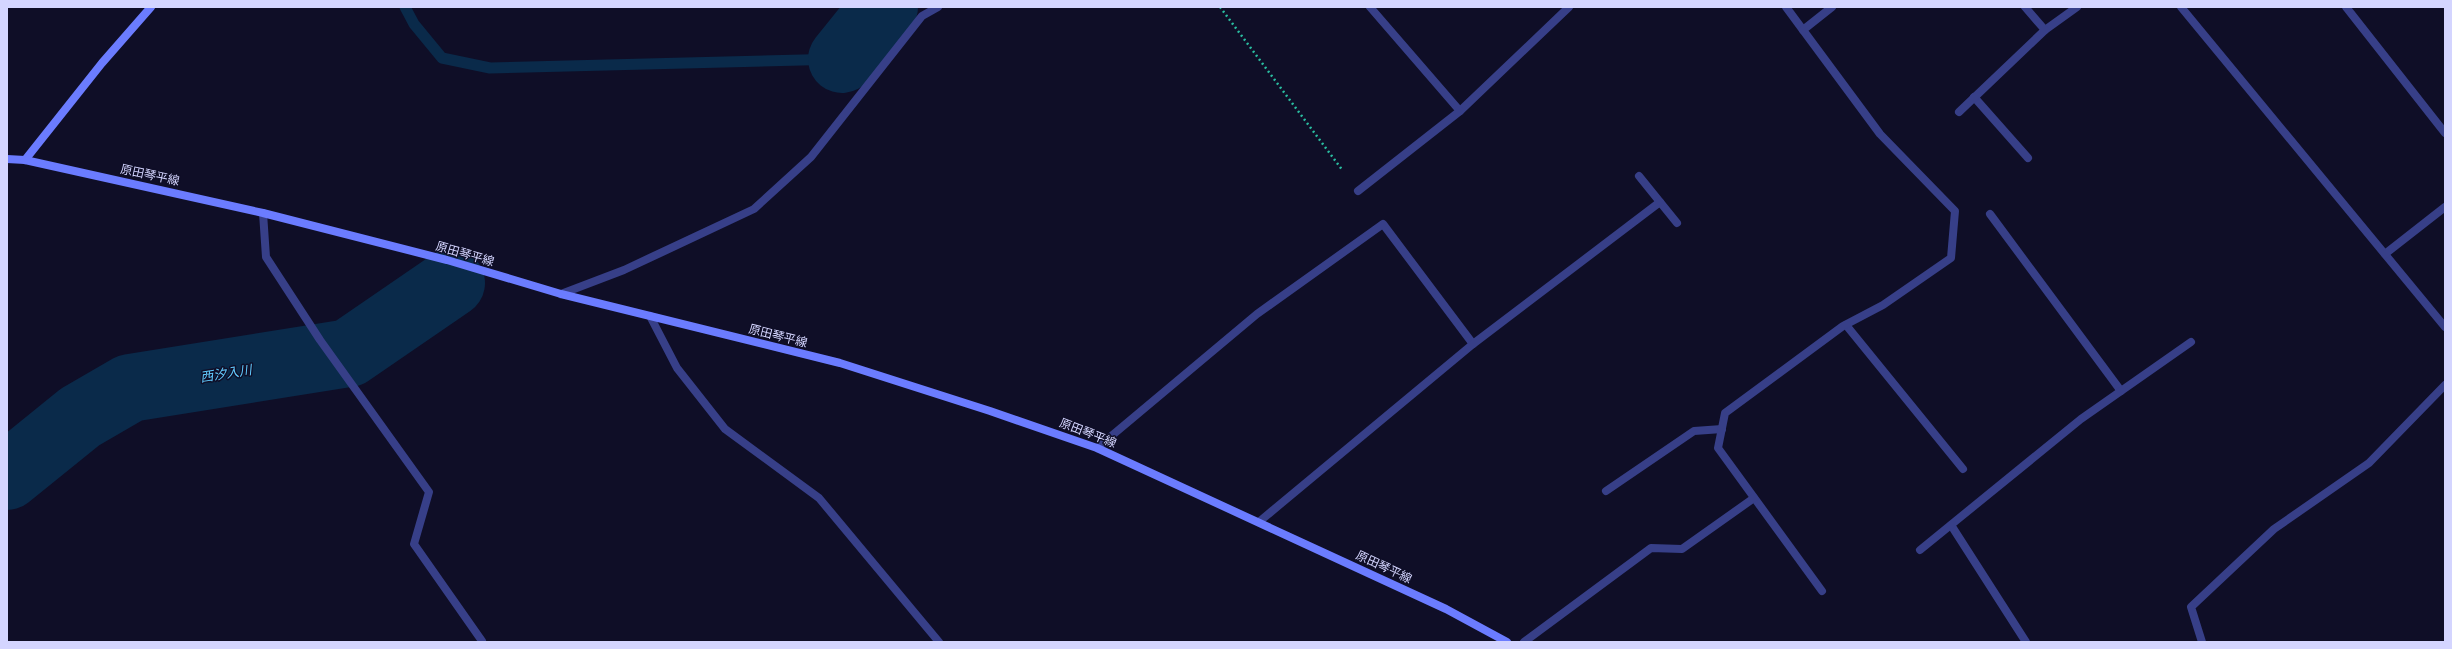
<svg xmlns="http://www.w3.org/2000/svg" width="2452" height="649" font-family="Signika,'Noto Sans JP',sans-serif">
<style>
.lines{fill:none;stroke-linecap:round;stroke-linejoin:round}
.stream{stroke:#0a2a4a;stroke-width:11}
.river{stroke:#0a2a4a;stroke-width:68}
.path{stroke:#2abda0;stroke-width:2.5;stroke-dasharray:2 3;stroke-linecap:butt}
.street{stroke:#373f88;stroke-width:8}
.secondary{stroke:#6b7cff;stroke-width:8}
.labels{text-anchor:middle;stroke-width:3;stroke-linejoin:round;paint-order:stroke}
.street-label{font-size:12px;fill:#d4d5ff;stroke:#0f0e27}
.water-label{font-size:13px;font-style:italic;fill:#62ccff;stroke:#0f0e27}
</style>
<rect width="100%" height="100%" fill="#0f0e27"/>
<g class="lines">
<polyline class="stream" points="405,7 414,24 442,58 490,68 842,59"/>
<g class="river">
<polyline points="842,59 884,7"/>
<polyline points="7,476 80,417 130,388 349,353 451,283"/>
</g>
<polyline class="path" points="1220,7 1343,171"/>
<g class="street">
<polyline points="1786,7 1803,30"/>
<polyline points="2181,7 2445,327"/>
<polyline points="2346,7 2445,133"/>
<polyline points="2045,30 2077,7"/>
<polyline points="1974,97 2028,158"/>
<polyline points="1460,111 1569,7"/>
<polyline points="1959,112 2045,30 2025,7"/>
<polyline points="1639,176 1660,202"/>
<polyline points="1358,191 1460,111 1370,7"/>
<polyline points="263,213 266,257 320,340 429,492 414,544 482,641"/>
<polyline points="1990,214 2121,391"/>
<polyline points="2385,254 2445,207"/>
<polyline points="561,294 624,270 754,209 811,157 922,16 938,7"/>
<polyline points="650,316 677,368 725,429 819,498 939,642"/>
<polyline points="1846,325 1963,469"/>
<polyline points="1097,448 1257,314 1383,224 1473,344"/>
<polyline points="1606,491 1694,431 1722,429"/>
<polyline points="1260,521 1473,344 1660,202 1677,223"/>
<polyline points="1951,525 2026,642"/>
<polyline points="1920,550 2081,419 2191,342"/>
<polyline points="1822,591 1718,448 1725,413 1843,326 1883,305 1951,258 1955,211 1880,134 1803,30 1832,7"/>
<polyline points="1524,642 1651,548 1682,549 1754,498"/>
<polyline points="2202,642 2191,607 2274,529 2369,463 2445,385"/>
</g>
<g class="secondary">
<polyline points="7,159 25,160 263,213 447,260 561,294 840,363 990,411 1097,448 1446,609 1507,642"/>
<polyline points="25,160 102,63 151,7"/>
</g>
</g>
<g class="labels">
<g class="street-label">
<text transform="translate(150 175) rotate(12)" y="4">原田琴平線</text>
<text transform="translate(465 254) rotate(16)" y="4">原田琴平線</text>
<text transform="translate(778 336) rotate(14)" y="4">原田琴平線</text>
<text transform="translate(1088 433) rotate(21)" y="4">原田琴平線</text>
<text transform="translate(1384 567) rotate(25)" y="4">原田琴平線</text>
</g>
<g class="water-label">
<text transform="translate(226 373) rotate(-9)" y="5">西汐入川</text>
</g>
</g>
<rect width="2452" height="649" fill="none" stroke="#d4d5ff" stroke-width="16"/>
</svg>
